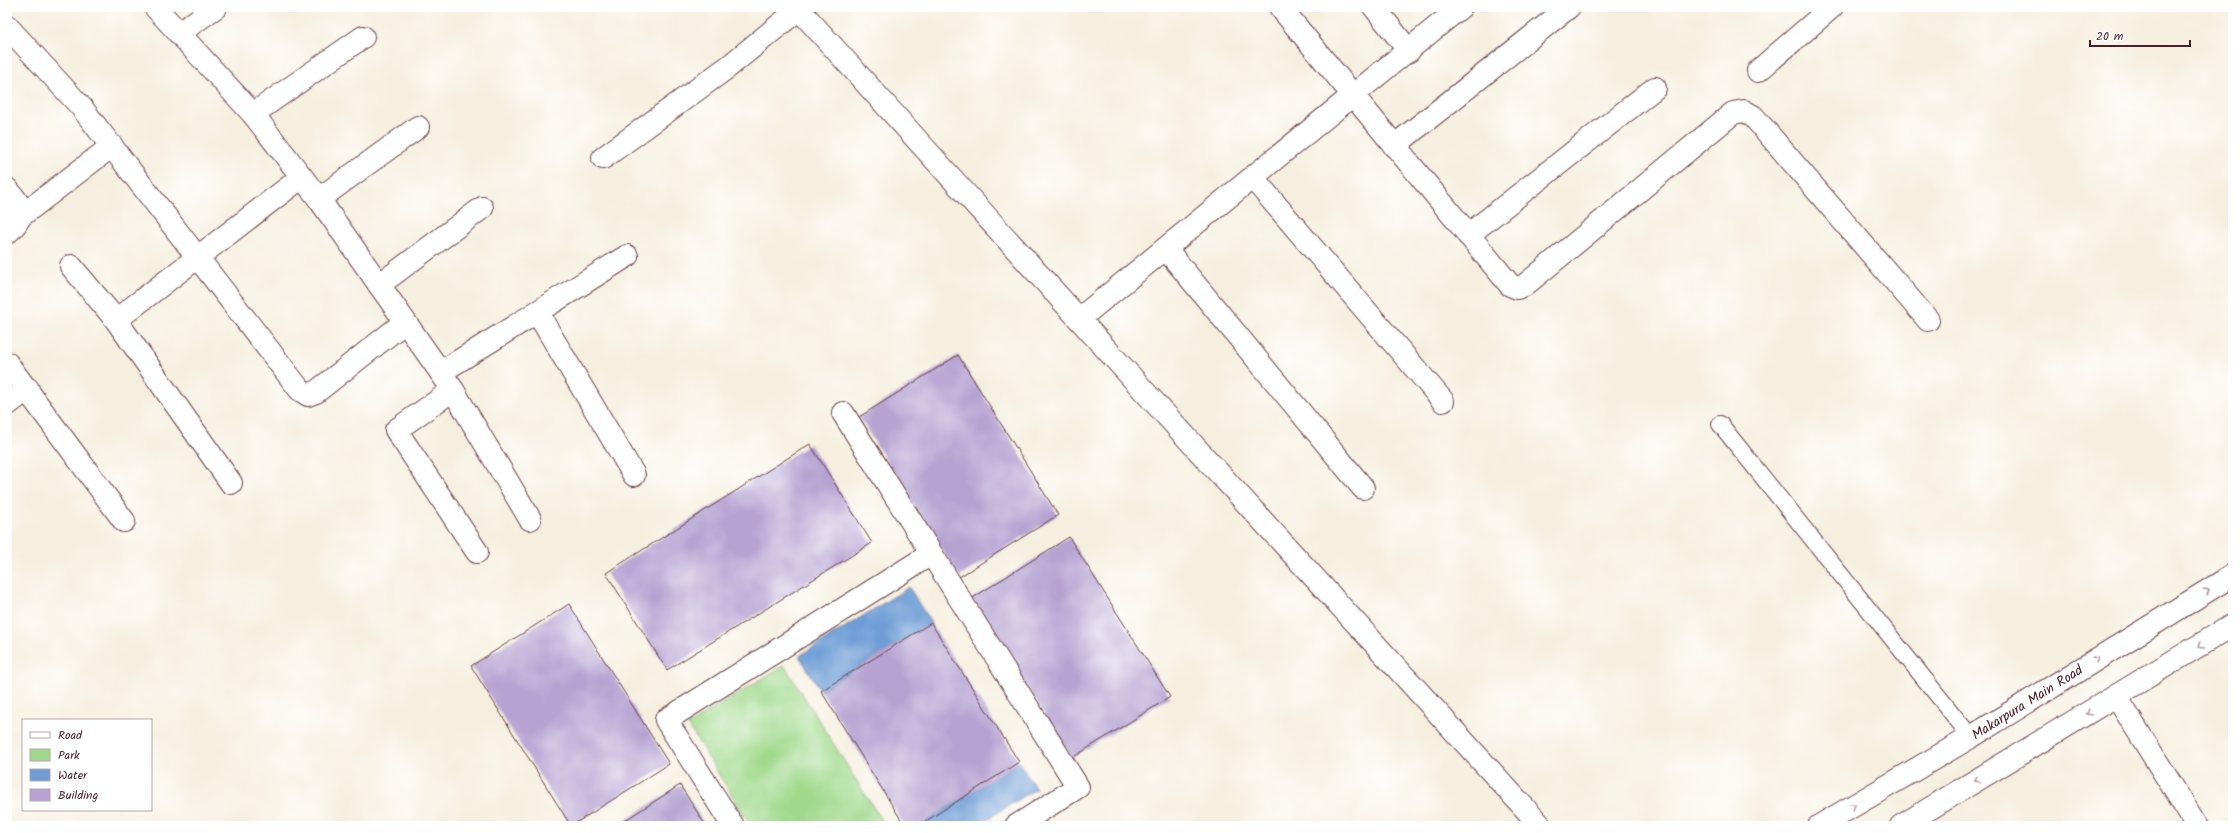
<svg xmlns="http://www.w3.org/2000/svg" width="2240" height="833" font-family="Kalam,sans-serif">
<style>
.green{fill:#a0d98c;stroke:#757c5c}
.water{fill:#6e9dd6;stroke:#5c5e80}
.building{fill:#b6a3d2}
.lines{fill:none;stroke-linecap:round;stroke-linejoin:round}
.service-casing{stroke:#643e46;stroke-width:18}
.minor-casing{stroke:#643e46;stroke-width:24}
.trunk-casing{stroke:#643e46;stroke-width:24}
.service{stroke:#fff;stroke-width:16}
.minor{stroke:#fff;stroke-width:22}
.trunk{stroke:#fff;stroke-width:22}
.oneway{stroke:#ae9aa0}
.labels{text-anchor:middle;stroke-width:3;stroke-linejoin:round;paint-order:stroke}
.street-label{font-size:14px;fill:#4a1f2b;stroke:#fff}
</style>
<rect width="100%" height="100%" fill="#fff"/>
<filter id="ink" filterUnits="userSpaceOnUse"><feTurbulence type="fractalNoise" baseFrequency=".025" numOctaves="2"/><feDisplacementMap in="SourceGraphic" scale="8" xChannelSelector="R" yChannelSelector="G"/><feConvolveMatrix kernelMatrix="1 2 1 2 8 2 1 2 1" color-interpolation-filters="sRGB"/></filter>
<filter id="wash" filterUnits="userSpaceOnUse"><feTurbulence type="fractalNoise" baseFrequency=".012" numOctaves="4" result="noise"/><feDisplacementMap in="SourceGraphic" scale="16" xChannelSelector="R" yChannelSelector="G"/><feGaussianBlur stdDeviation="0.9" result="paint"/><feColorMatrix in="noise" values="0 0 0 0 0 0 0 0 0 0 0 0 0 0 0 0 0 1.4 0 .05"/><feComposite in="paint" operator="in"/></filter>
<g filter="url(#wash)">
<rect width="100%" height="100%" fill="#f6efdf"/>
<polygon class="green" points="784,665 885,826 751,826 688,725"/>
<g class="water">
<polygon points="909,587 931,623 821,691 799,656"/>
<polygon points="1019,762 1036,789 976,826 918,826"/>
</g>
<g id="blocks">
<g class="building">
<polygon points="958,355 1058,515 959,577 859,417"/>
<polygon points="810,444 872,543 667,670 606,573"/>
<polygon points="1069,537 1170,697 1072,758 971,599"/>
<polygon points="569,604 669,764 571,826 471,666"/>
<polygon points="931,623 1019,762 918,826 905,826 821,691"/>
<polygon points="680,785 706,826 616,826"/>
</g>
</g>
</g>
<g filter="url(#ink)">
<use href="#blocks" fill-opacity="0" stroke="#643e46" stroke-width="1"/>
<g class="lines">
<g class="service-casing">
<polyline id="service" points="1720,424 1971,737"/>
</g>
<g class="minor-casing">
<g id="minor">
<polyline points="155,7 253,114 319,199 453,390 530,519"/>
<polyline points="797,7 1145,392 1541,826"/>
<polyline points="1280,7 1510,285 1517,288 1525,285 1733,113 1744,111 1753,116 1928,320"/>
<polyline points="1374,7 1409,51"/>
<polyline points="7,26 82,108 300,390 308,395 316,392 405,322"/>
<polyline points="179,33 216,7"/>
<polyline points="1758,71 1832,7"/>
<polyline points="253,114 363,37"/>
<polyline points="1394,146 1569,7"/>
<polyline points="603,158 728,67 799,9"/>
<polyline points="1253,178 1443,401"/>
<path d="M7,189C23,206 27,216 7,233"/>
<polyline points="319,199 418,127"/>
<polyline points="21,216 112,146"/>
<polyline points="1468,235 1655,88"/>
<polyline points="1166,249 1363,488"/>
<polyline points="71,266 116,320 231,483"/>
<polyline points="379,285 482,208"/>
<polyline points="537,312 634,475"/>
<polyline points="1079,319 1461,7"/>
<polyline points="116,320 302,177"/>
<polyline points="7,363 124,521"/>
<polyline points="441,372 627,256"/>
<polyline points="453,390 396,430 477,552"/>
<polyline points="7,405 28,389"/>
<polyline points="843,413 1078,787 1016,826"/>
<polyline points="2116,696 2197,826"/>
<polyline points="733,826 666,720 931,554"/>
</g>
</g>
<g class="trunk-casing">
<g id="trunk">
<polyline points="1819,826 1971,737 2233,575"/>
<polyline points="1901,826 2233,625"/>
</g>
</g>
<use href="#service" class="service"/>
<use href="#minor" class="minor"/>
<use href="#trunk" class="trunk"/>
</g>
<defs><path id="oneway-chevron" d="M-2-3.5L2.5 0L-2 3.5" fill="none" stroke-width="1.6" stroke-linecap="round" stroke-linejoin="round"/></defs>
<g class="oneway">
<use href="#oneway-chevron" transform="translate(2207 591) rotate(-32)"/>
<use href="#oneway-chevron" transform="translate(2200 646) rotate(149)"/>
<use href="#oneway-chevron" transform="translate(2096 659) rotate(-32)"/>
<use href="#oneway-chevron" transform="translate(2089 713) rotate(149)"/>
<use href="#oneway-chevron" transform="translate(1977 780) rotate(149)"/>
<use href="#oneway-chevron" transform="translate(1853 806) rotate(-30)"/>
</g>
</g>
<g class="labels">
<g class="street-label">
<text transform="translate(2027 702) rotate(-32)" y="5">Makarpura Main Road</text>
</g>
</g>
<rect width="2240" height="833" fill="none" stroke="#fff" stroke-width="24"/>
<rect x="22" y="719" width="130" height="92" fill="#ffffff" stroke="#b7a5aa"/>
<rect x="30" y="732" width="20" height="6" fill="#ffffff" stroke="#b7a5aa"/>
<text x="58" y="739" font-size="12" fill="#4a1f2b">Road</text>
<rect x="30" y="749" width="20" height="12" fill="#a0d98c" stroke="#b7a5aa"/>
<text x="58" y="759" font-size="12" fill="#4a1f2b">Park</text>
<rect x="30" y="769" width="20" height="12" fill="#6e9dd6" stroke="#b7a5aa"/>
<text x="58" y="779" font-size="12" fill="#4a1f2b">Water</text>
<rect x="30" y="789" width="20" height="12" fill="#b6a3d2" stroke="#b7a5aa"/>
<text x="58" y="799" font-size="12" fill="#4a1f2b">Building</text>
<path d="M2090 40v6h100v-6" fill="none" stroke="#4a1f2b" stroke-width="2"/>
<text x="2096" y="40" font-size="12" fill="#4a1f2b" stroke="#ffffff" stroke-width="3" paint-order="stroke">20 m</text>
</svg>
